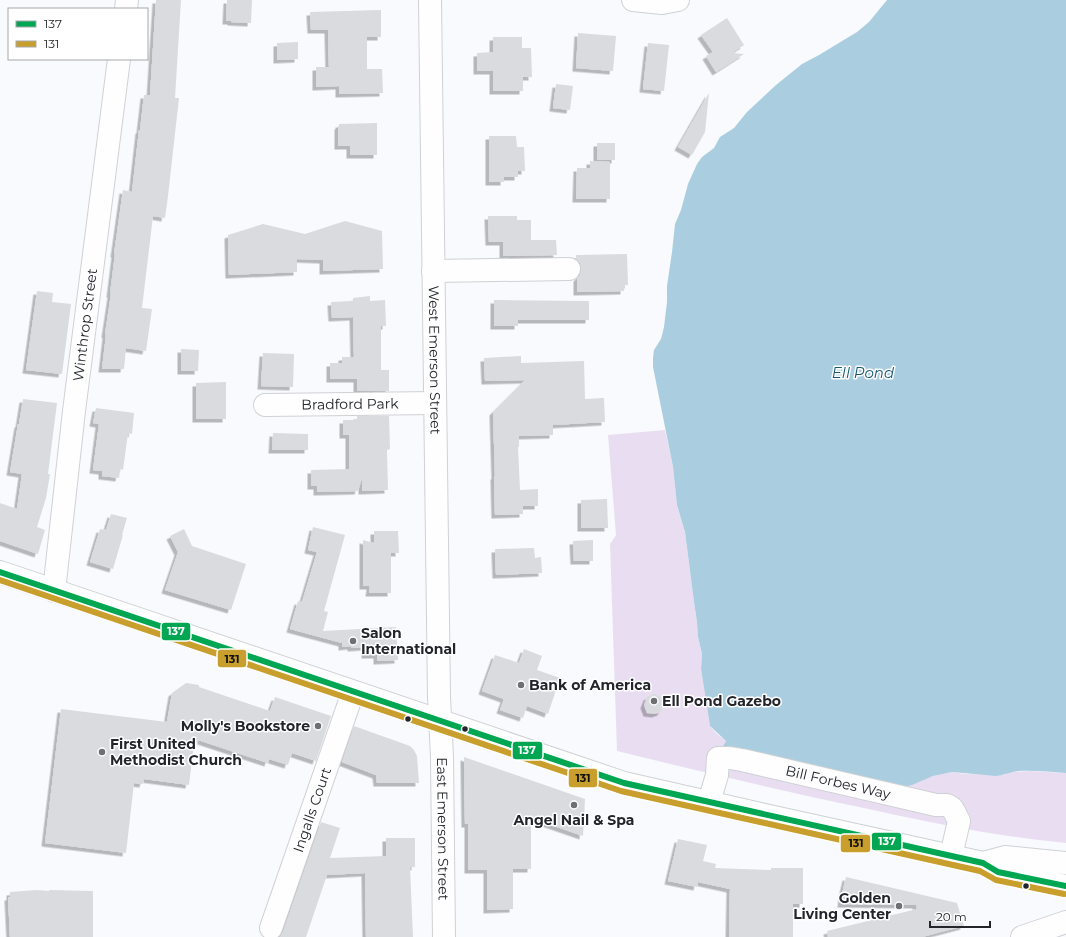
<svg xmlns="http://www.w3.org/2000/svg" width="1066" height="937" font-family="Montserrat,sans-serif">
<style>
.green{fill:#e9def1}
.water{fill:#aacee0}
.building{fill:#d9dbdf;filter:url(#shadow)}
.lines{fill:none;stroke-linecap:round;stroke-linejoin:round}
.minor-casing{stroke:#cfd1d4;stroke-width:24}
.major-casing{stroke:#cfd1d4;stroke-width:24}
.minor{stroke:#fefeff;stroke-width:22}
.major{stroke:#fefeff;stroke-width:22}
.bus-1-casing{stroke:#fff;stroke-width:9}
.bus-2-casing{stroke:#fff;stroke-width:9}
.bus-1{stroke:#00a651;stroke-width:6}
.bus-2{stroke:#c89e2c;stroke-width:6}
.poi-dot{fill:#6e7074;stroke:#fff;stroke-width:1.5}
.bus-dot{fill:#23252a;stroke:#fff;stroke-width:1.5}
.labels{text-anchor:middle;stroke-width:3;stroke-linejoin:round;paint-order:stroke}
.street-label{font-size:14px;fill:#23252a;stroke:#fff}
.poi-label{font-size:14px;font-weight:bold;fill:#23252a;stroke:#fff;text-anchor:start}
.water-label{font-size:15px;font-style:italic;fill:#195973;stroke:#fff}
.line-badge{stroke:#fff;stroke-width:1.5}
.badge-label{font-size:11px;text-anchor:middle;font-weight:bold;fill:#fff}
.pale-badge-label{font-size:11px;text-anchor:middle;font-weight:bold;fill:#111}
</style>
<defs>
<filter id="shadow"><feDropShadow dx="-3.5" dy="3.5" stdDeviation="0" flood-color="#0004"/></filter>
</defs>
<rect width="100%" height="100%" fill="#f8fafd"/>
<path class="green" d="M665,430L673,467L677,505L685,532L694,602L697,622L698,637L702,654L701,669L710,726L716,733L726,741L720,751L729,754L735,747L924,779L940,774L952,772L966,774L1004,775L1010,772L1030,771L1066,773V843C1001,837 937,824 873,810C787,792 702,772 617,751L610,544L616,535L608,435Z"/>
<path class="water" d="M887,0H1066V773C1050,772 1034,770 1018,771C1011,772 1004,775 996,776L952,772L933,776L912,785L893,789L752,760L744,749L735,747L729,754L720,751L726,741L710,726L701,669L702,654L698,637L697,622L694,602L685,532L677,505L673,467L653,367V358L654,350L661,339L664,327L667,302V286L672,252L675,224L681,210L688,184L697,164L702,157L714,148L720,137L734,128L747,112L776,85L802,64L819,55L857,32L869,22Z"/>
<g class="building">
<polygon points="156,0 181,0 175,98 179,98 168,196 165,218 153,216 142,308 152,309 146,351 126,348 124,369 102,369 106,335 105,334 111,294 110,294 115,254 114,254 123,190 132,192 139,130 140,130 144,95 150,95"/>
<polygon points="227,0 252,0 251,23 231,22 231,21 226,21"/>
<polygon points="381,10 381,37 367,37 367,69 382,69 383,93 339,94 339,86 316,87 316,67 329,67 328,30 311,30 310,12"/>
<polygon points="727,18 744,45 732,53 744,54 716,72 706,56 713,52 701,35"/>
<polygon points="578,33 616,36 613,71 576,68"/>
<polygon points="493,37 522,37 522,48 531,48 532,77 523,77 523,91 493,91 493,71 477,71 477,53 493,52"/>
<polygon points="298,42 298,59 277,60 277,43"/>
<polygon points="648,43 669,45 664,91 643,89"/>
<polygon points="556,84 573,86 570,110 553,108"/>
<polygon points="709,93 705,132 692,155 678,147"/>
<polygon points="377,123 377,155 350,155 350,146 338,146 338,126 339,126 339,124"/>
<polygon points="489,136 516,136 517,147 524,147 525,171 518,171 518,177 504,177 504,182 489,182"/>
<rect x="597" y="143" width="18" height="17"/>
<polygon points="590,161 610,162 610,199 576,199 577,168 590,168"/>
<polygon points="488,216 517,216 517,220 531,220 531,240 556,240 557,255 503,256 503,242 489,242"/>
<polygon points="345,221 382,231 383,269 323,271 323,260 297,259 297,272 229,275 228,235 263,224 305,234"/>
<polygon points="627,254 628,285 624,285 624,291 577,292 577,278 580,275 581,268 580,263 576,259 576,255"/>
<polygon points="37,291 53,293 52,302 71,304 62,374 26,370"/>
<polygon points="370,296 370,301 385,300 386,326 381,326 381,370 389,370 389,391 357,391 357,379 330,379 330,363 342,363 342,357 354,357 353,317 332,318 331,302 353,301 353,298"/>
<polygon points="494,300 589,301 589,320 518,320 518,326 494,326"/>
<polygon points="181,349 199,350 198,371 181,371"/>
<polygon points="263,353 294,354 293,387 261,386"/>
<polygon points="521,356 521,363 584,361 585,399 604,398 605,422 553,425 553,435 519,436 519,447 518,447 520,490 538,489 538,506 523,506 523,514 495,515 494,476 495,476 493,412 525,380 485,381 484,358"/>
<polygon points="226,382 226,419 196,419 196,383"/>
<polygon points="23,399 57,403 48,474 50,474 46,498 37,527 45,530 38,554 0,541 0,503 17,509 22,474 10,472 18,424 19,424"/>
<polygon points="96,408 134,413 132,434 128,433 123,470 120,469 119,478 102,476 102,471 93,470 99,424 93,423"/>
<polygon points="357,416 389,416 390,449 387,450 388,490 362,491 362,478 358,491 317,492 317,486 311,486 311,470 349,469 349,435 343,435 343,420 357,420"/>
<polygon points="273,433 308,434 308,450 272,450"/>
<polygon points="607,499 608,528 581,528 581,500"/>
<polygon points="111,514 127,518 122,535 123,535 113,569 90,562 100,529 106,530"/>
<polygon points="313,527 345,535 324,611 328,612 323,631 396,627 398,660 377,661 377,655 365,655 365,647 351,648 351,646 342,647 342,643 290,629 298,601 302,602 317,552 308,550"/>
<polygon points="184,529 192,546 246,564 231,610 165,590 178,552 170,536"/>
<polygon points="374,531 398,531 399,553 391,553 391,593 369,593 370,586 363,586 363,540 374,543"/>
<polygon points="593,540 593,561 574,561 573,541"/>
<polygon points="534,548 535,558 541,557 542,573 496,575 495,549"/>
<polygon points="524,649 542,656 537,670 560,678 548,714 527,706 523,718 500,710 504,699 482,691 495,655 519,663"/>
<polygon points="186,683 199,685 199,687 270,711 275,697 331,716 316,761 292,753 288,765 269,759 268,763 198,740 197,744 194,744 189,785 144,779 143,784 134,783 126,853 45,843 61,709 167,722 172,693"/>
<polygon points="654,694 661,697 664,704 661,712 655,714 647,713 644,705 647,697"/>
<polygon points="354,726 410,746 414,750 417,756 419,783 377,783 376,775 342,762"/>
<polygon points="464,757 585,799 583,836 531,818 531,869 513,869 513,909 487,910 487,870 468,870 468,824 465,824"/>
<polygon points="321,822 340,828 330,858 386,856 386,838 415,838 415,867 410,867 413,937 366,937 365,873 327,875 306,937 280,937 283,932"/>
<polygon points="678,839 707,845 703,861 716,864 715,868 771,870 771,868 803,868 803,904 793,904 793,937 729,937 730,889 698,882 697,887 668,881"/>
<polygon points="846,877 957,903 964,926 922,937 828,937 827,931 917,909 916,905 841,904 842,894"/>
<polygon points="37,890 49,891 49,890 93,891 93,937 10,937 8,897 10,897 10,892"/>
</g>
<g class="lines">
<g class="minor-casing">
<g id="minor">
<path id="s1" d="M430,0L439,697L442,757L444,937"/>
<polyline points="633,0 662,3 678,0"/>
<polyline points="126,9 127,0"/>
<polyline points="433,271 569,269"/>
<path id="s2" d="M265,405L435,403"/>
<path id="s3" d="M54,591L74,411L119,59"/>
<path id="s4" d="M709,802L717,775L718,758H730L742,760L936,805H947L952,808L955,813L959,821L951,856"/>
<path id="s5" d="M271,928L353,692"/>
</g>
</g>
<g class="major-casing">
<g id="major">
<polyline points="0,572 624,783 769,816 983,863 998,872 1066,886"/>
<polyline points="983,863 1005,857 1066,863"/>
<polyline points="1022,937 1066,922"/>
</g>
</g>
<use href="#minor" class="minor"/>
<use href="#major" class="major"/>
<g class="bus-1-casing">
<polyline id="bus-1" points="0,572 624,783 983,863 998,872 1066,886"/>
</g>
<g class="bus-2-casing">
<polyline id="bus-2" points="0,580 621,791 980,871 996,880 1064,894"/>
</g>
<use href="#bus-1" class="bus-1"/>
<use href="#bus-2" class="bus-2"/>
</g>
<g class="poi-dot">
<circle cx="353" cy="641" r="4"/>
<circle cx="521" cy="685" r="4"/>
<circle cx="654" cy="701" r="4"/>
<circle cx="318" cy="726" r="4"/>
<circle cx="102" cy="752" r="4"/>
<circle cx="574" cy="805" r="4"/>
<circle cx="899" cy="906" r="4"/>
</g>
<g class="bus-dot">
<circle cx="408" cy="719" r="3.5"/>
<circle cx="465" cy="729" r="3.5"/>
<circle cx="1026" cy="886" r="3.5"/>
</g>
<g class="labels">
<g class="street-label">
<text dy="5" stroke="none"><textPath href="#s3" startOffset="268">Winthrop Street</textPath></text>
<text dy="5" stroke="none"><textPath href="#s1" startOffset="360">West Emerson Street</textPath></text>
<text dy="5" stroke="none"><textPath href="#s2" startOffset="85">Bradford Park</textPath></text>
<text dy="5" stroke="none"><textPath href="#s4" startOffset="168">Bill Forbes Way</textPath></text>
<text dy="5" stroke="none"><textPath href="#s5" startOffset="125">Ingalls Court</textPath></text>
<text dy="5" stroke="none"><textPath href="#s1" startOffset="829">East Emerson Street</textPath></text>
</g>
<g class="poi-label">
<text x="361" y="638">Salon<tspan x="361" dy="16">International</tspan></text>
<text x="529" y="690">Bank of America</text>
<text x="662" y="706">Ell Pond Gazebo</text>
<text x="310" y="731" text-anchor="end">Molly's Bookstore</text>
<text x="110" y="749">First United<tspan x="110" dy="16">Methodist Church</tspan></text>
<text x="574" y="825" text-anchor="middle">Angel Nail &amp; Spa</text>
<text x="891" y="903" text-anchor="end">Golden<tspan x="891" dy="16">Living Center</tspan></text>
</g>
<g class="water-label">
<text x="863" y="378">Ell Pond</text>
</g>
</g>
<g class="line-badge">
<rect x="161" y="622" width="30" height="19" rx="4" fill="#00a651"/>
<rect x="217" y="649" width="30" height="19" rx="4" fill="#c89e2c"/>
<rect x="512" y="741" width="31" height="19" rx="4" fill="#00a651"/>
<rect x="568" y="768" width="30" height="20" rx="4" fill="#c89e2c"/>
<rect x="871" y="832" width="31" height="19" rx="4" fill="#00a651"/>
<rect x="840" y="834" width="31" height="19" rx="4" fill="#c89e2c"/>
</g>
<g class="badge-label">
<text x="176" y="635">137</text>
<text x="527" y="754">137</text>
<text x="887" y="845">137</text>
</g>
<g class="pale-badge-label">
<text x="232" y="663">131</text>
<text x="583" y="782">131</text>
<text x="856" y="847">131</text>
</g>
<rect x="8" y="8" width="140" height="52" fill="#ffffff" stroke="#a7a8aa"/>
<rect x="16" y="21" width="20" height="6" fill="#00a651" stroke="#a7a8aa"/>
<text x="44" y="28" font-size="12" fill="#23252a">137</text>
<rect x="16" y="41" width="20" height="6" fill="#c89e2c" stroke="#a7a8aa"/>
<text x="44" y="48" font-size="12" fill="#23252a">131</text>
<path d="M930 921v6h60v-6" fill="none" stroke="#23252a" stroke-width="2"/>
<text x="936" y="921" font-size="12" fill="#23252a" stroke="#ffffff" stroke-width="3" paint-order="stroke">20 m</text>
</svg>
